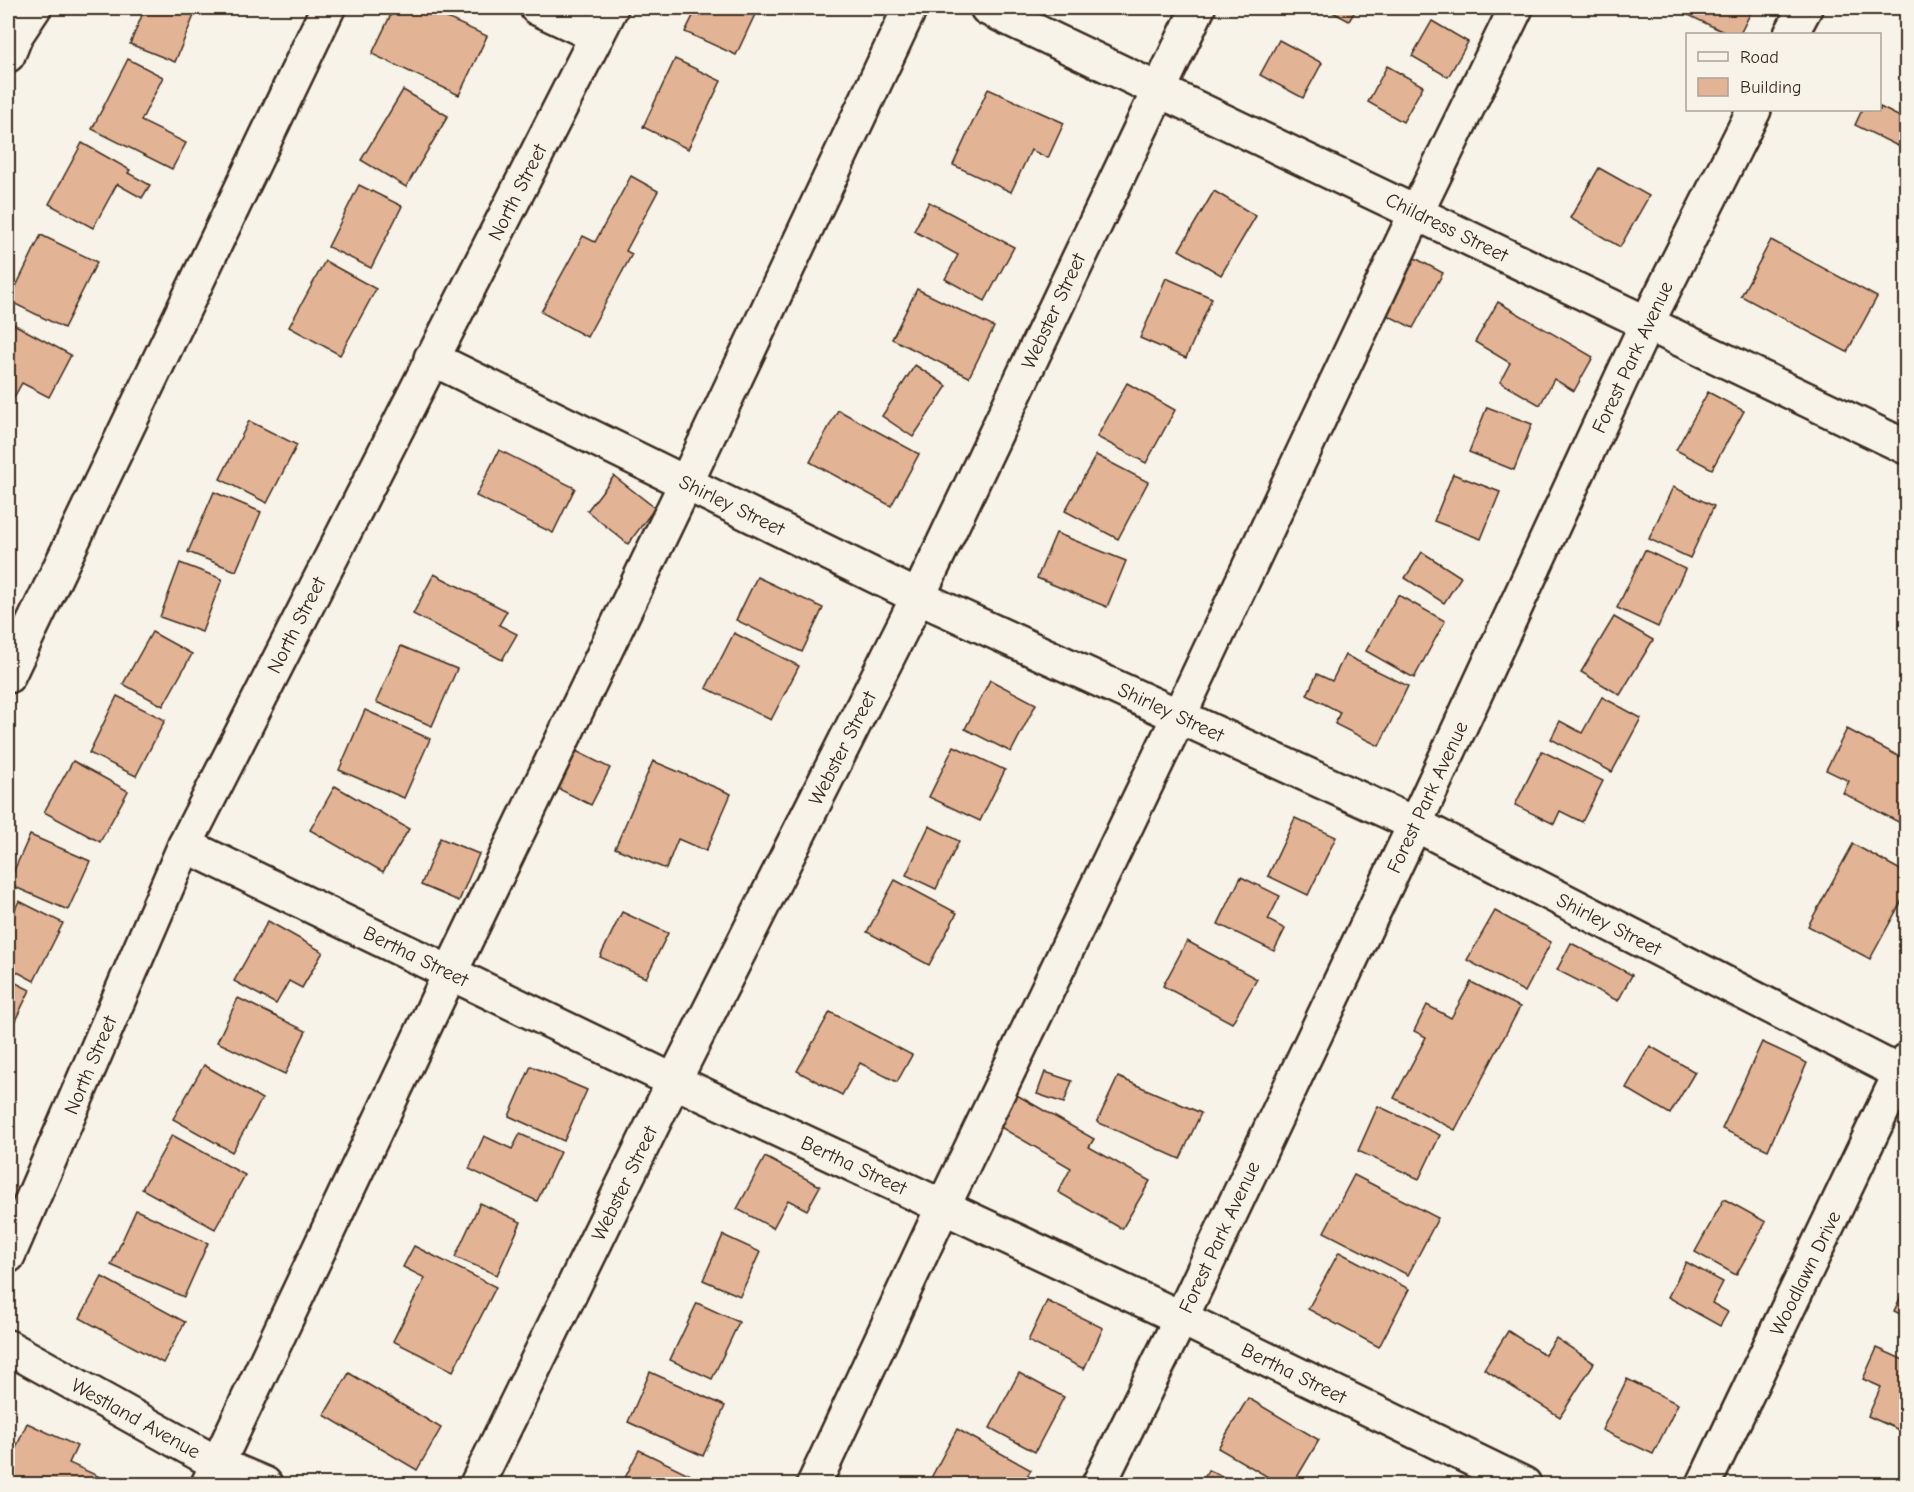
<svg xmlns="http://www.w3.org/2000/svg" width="1914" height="1492" font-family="'Comic Neue',sans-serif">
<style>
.building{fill:#e3b395;stroke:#3b2a1e;stroke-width:1.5}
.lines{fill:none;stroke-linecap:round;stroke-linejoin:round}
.minor-casing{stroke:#3b2a1e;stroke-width:38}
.minor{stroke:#f7f3e8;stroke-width:33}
.labels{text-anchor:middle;stroke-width:4.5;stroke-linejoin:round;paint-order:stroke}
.street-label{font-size:20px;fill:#3b2a1e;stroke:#f7f3e8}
</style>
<rect width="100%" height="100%" fill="#f7f3e8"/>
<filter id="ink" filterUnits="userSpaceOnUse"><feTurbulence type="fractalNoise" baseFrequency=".0167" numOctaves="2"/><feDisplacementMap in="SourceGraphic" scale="12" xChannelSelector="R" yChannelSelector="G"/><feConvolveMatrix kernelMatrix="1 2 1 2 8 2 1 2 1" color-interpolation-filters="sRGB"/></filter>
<g filter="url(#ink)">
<g class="building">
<polygon points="145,8 197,8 175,62 130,44"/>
<polygon points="394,8 425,8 487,36 459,95 372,54"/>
<polygon points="697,8 758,8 736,55 685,32"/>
<polygon points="1325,8 1357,8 1349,21"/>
<polygon points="1684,8 1753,8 1740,34 1728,34 1682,12"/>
<polygon points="1432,21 1468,42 1448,77 1412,56"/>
<polygon points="1279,40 1322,63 1303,98 1260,75"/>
<polygon points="128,59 163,77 141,121 186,143 172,169 92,129"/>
<polygon points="675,59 721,81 688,149 643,127"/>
<polygon points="1387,66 1423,86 1403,122 1368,102"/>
<polygon points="988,89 1064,123 1048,158 1031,150 1011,192 953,165"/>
<polygon points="403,90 448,116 406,187 361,160"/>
<polygon points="1880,107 1906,120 1906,150 1855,125 1862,110 1880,110"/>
<polygon points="82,143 130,170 128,173 150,185 142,198 117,184 93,228 49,204"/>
<polygon points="1599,168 1649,196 1620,247 1570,218"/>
<polygon points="631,176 658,191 626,251 632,254 587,337 541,312 583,236 595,242"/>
<polygon points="359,185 402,206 371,268 328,247"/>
<polygon points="1214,191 1256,216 1221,275 1179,250"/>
<polygon points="929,202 1014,247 985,301 945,279 958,255 914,231"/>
<polygon points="41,235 97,262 64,328 9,301"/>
<polygon points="1771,240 1877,297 1847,352 1741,296"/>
<polygon points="1415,258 1443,273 1413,328 1385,314"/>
<polygon points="325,261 376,289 340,355 289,327"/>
<polygon points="1166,278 1212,298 1186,358 1140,338"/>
<polygon points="917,289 994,327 969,377 892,339"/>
<polygon points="1498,302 1593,357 1574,391 1554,379 1540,405 1500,382 1510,363 1475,342"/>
<polygon points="8,321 71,355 49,397 22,383 8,408"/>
<polygon points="915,365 947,386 913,437 882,416"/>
<polygon points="1127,383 1175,410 1146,463 1097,437"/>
<polygon points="1708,392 1744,411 1712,469 1676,450"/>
<polygon points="1487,407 1532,424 1514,470 1469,452"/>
<polygon points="838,410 919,454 891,506 810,462"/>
<polygon points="249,421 297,445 267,503 220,479"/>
<polygon points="499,450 575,488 553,533 476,496"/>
<polygon points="1096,455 1148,482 1118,539 1065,511"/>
<polygon points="1453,474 1500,492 1481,539 1434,521"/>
<polygon points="614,476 655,508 628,544 587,511"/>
<polygon points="1673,487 1714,506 1690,558 1649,539"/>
<polygon points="214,492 261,512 236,571 188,552"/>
<polygon points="1056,533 1126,561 1107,607 1037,578"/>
<polygon points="1645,550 1685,569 1658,627 1617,608"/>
<polygon points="1422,552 1461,577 1444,603 1405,578"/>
<polygon points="180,563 222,579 202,632 160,617"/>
<polygon points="434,574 507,611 499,625 517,634 502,660 413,614"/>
<polygon points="757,577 823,608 802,652 736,620"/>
<polygon points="1398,595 1445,621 1414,678 1366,651"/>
<polygon points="1614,617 1653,640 1620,695 1581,672"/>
<polygon points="152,632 192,654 163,706 123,684"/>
<polygon points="734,633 799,666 771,720 706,688"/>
<polygon points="401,646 457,669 432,726 376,702"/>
<polygon points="1345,655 1408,686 1379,746 1335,724 1340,712 1307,695 1317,674 1332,681"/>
<polygon points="990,680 1036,704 1011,752 965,729"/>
<polygon points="117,696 165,720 136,776 89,753"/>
<polygon points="1602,697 1641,718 1612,772 1551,739 1560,721 1582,733"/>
<polygon points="365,710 430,739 404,798 339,770"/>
<polygon points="1847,729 1906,760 1906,826 1843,793 1849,781 1826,770"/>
<polygon points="954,746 1005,770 980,821 929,797"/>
<polygon points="574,750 610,768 591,805 555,787"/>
<polygon points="1542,751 1603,781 1582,822 1560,811 1554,824 1515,805"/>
<polygon points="73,761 128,791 100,842 44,812"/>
<polygon points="653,761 731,794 706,851 678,839 666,869 615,848"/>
<polygon points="335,786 409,829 383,872 310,830"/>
<polygon points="1295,818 1336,837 1308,895 1268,876"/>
<polygon points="929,826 959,841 936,889 906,875"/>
<polygon points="30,835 90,861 68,910 8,884"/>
<polygon points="440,838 479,854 459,901 421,885"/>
<polygon points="1853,844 1906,873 1906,893 1870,959 1808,926"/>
<polygon points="1241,877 1280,896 1268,920 1285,929 1274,951 1218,924"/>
<polygon points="895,880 957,913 929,965 867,932"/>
<polygon points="19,901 63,923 34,981 8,967 8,924"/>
<polygon points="1495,911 1551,942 1525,992 1467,960"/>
<polygon points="622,912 668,933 646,978 600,957"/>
<polygon points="268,921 323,952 302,988 289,981 276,1004 234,981"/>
<polygon points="1187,941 1257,979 1232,1023 1163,986"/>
<polygon points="1571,943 1632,975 1618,1001 1557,970"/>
<polygon points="8,979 30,990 8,1035"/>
<polygon points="1471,982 1520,1007 1455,1130 1394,1098 1426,1037 1414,1031 1427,1005 1451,1018"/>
<polygon points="238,998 306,1031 285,1074 217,1042"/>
<polygon points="830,1012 912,1055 897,1082 860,1063 842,1095 797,1071"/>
<polygon points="1762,1042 1807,1063 1768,1150 1722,1129"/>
<polygon points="1650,1046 1695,1072 1670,1114 1626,1088"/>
<polygon points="204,1065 262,1099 232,1152 173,1119"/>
<polygon points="531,1066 587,1090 564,1141 509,1116"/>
<polygon points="1045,1072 1072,1081 1064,1103 1037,1094"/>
<polygon points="1118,1077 1201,1113 1180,1159 1097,1122"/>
<polygon points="1015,1094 1094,1139 1089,1147 1150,1181 1122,1229 1058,1192 1071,1168 997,1125"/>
<polygon points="1378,1106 1440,1135 1419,1179 1358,1151"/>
<polygon points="520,1134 560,1152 537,1201 469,1169 484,1136 512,1149"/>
<polygon points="172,1135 245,1175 215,1229 142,1189"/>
<polygon points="765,1157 820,1186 807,1210 788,1200 773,1228 737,1209"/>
<polygon points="1354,1175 1438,1218 1408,1275 1324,1232"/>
<polygon points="1724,1199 1766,1222 1736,1275 1695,1252"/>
<polygon points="480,1203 521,1222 497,1275 455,1257"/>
<polygon points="136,1210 208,1243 184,1297 111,1265"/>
<polygon points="723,1235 760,1252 740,1296 703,1280"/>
<polygon points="414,1246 496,1287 453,1371 393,1341 425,1278 403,1267"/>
<polygon points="1339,1252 1409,1289 1379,1347 1308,1309"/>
<polygon points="1686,1262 1723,1282 1712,1303 1728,1312 1720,1326 1668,1297"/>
<polygon points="102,1277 185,1322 163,1363 80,1318"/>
<polygon points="1906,1286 1906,1317 1894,1311"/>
<polygon points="1047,1301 1103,1328 1084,1369 1028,1341"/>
<polygon points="697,1303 739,1322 712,1379 670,1360"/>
<polygon points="1508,1331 1545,1355 1556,1338 1594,1363 1560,1417 1484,1369"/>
<polygon points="1877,1348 1906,1361 1906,1433 1868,1416 1881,1387 1863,1379"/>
<polygon points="650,1372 725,1406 703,1456 628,1422"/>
<polygon points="349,1373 441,1428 417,1470 324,1415"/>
<polygon points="1019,1373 1064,1397 1035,1452 990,1428"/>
<polygon points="1627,1379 1678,1404 1653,1454 1602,1430"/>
<polygon points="1248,1398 1319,1440 1293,1484 1280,1484 1218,1448"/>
<polygon points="27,1423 77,1446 69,1463 113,1483 112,1484 27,1484 8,1476 8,1466"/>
<polygon points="957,1429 1031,1470 1022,1484 943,1484 931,1478"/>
<polygon points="639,1450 695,1477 691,1484 622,1484"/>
<polygon points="1208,1470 1240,1484 1202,1484"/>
</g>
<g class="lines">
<g class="minor-casing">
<g id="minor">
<polyline points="537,8 597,36"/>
<polyline points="987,8 1906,447"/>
<polyline points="1791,34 1805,8"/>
<polyline points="8,55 16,35 34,8"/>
<polyline points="431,358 918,597 1415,824 1906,1076"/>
<polyline points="8,676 328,8"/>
<polyline points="185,845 674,1081 1181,1318 1524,1484"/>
<polyline points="8,1256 185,845 611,8"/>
<polyline points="8,1347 218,1464 265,1484"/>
<polyline points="208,1484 450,973 686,483 910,8"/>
<polyline points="477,1484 674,1081 918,597 1198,8"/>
<polyline points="814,1484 943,1207 1179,716 1416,213 1516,8"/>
<polyline points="1099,1484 1181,1318 1415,824 1647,323 1754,110"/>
<polyline points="1704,1484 1906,1061"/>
</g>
</g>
<use href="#minor" class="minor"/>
</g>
</g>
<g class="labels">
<g class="street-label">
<text transform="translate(517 192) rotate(-63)" y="7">North Street</text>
<text transform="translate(1447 227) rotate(26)" y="7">Childress Street</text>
<text transform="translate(1053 311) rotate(-65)" y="7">Webster Street</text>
<text transform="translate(1632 357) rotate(-65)" y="7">Forest Park Avenue</text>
<text transform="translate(732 505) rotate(26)" y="7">Shirley Street</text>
<text transform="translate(296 625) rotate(-63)" y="7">North Street</text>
<text transform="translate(1171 712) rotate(25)" y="7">Shirley Street</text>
<text transform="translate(842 748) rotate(-63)" y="7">Webster Street</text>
<text transform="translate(1427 797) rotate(-65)" y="7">Forest Park Avenue</text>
<text transform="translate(1609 924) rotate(27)" y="7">Shirley Street</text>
<text transform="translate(416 956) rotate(26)" y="7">Bertha Street</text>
<text transform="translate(90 1065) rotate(-67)" y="7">North Street</text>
<text transform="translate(854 1165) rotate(25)" y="7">Bertha Street</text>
<text transform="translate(624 1183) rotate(-64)" y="7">Webster Street</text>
<text transform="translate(1219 1237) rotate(-65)" y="7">Forest Park Avenue</text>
<text transform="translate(1805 1273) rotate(-64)" y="7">Woodlawn Drive</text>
<text transform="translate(1294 1373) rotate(26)" y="7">Bertha Street</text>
<text transform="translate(136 1418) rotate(29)" y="7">Westland Avenue</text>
</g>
</g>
<rect width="1914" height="1492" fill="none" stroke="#f7f3e8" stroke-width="30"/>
<rect x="15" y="15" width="1884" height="1462" fill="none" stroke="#3b2a1e" stroke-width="2" filter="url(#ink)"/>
<rect x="1686" y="33" width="195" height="78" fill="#f7f3e8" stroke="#aca397" stroke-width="1.5"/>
<rect x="1698" y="52" width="30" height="9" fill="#f7f3e8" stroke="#aca397" stroke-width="1.5"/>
<text x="1740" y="63" font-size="18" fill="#3b2a1e">Road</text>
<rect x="1698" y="78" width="30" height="18" fill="#e3b395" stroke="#aca397" stroke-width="1.5"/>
<text x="1740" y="93" font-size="18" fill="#3b2a1e">Building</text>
</svg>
